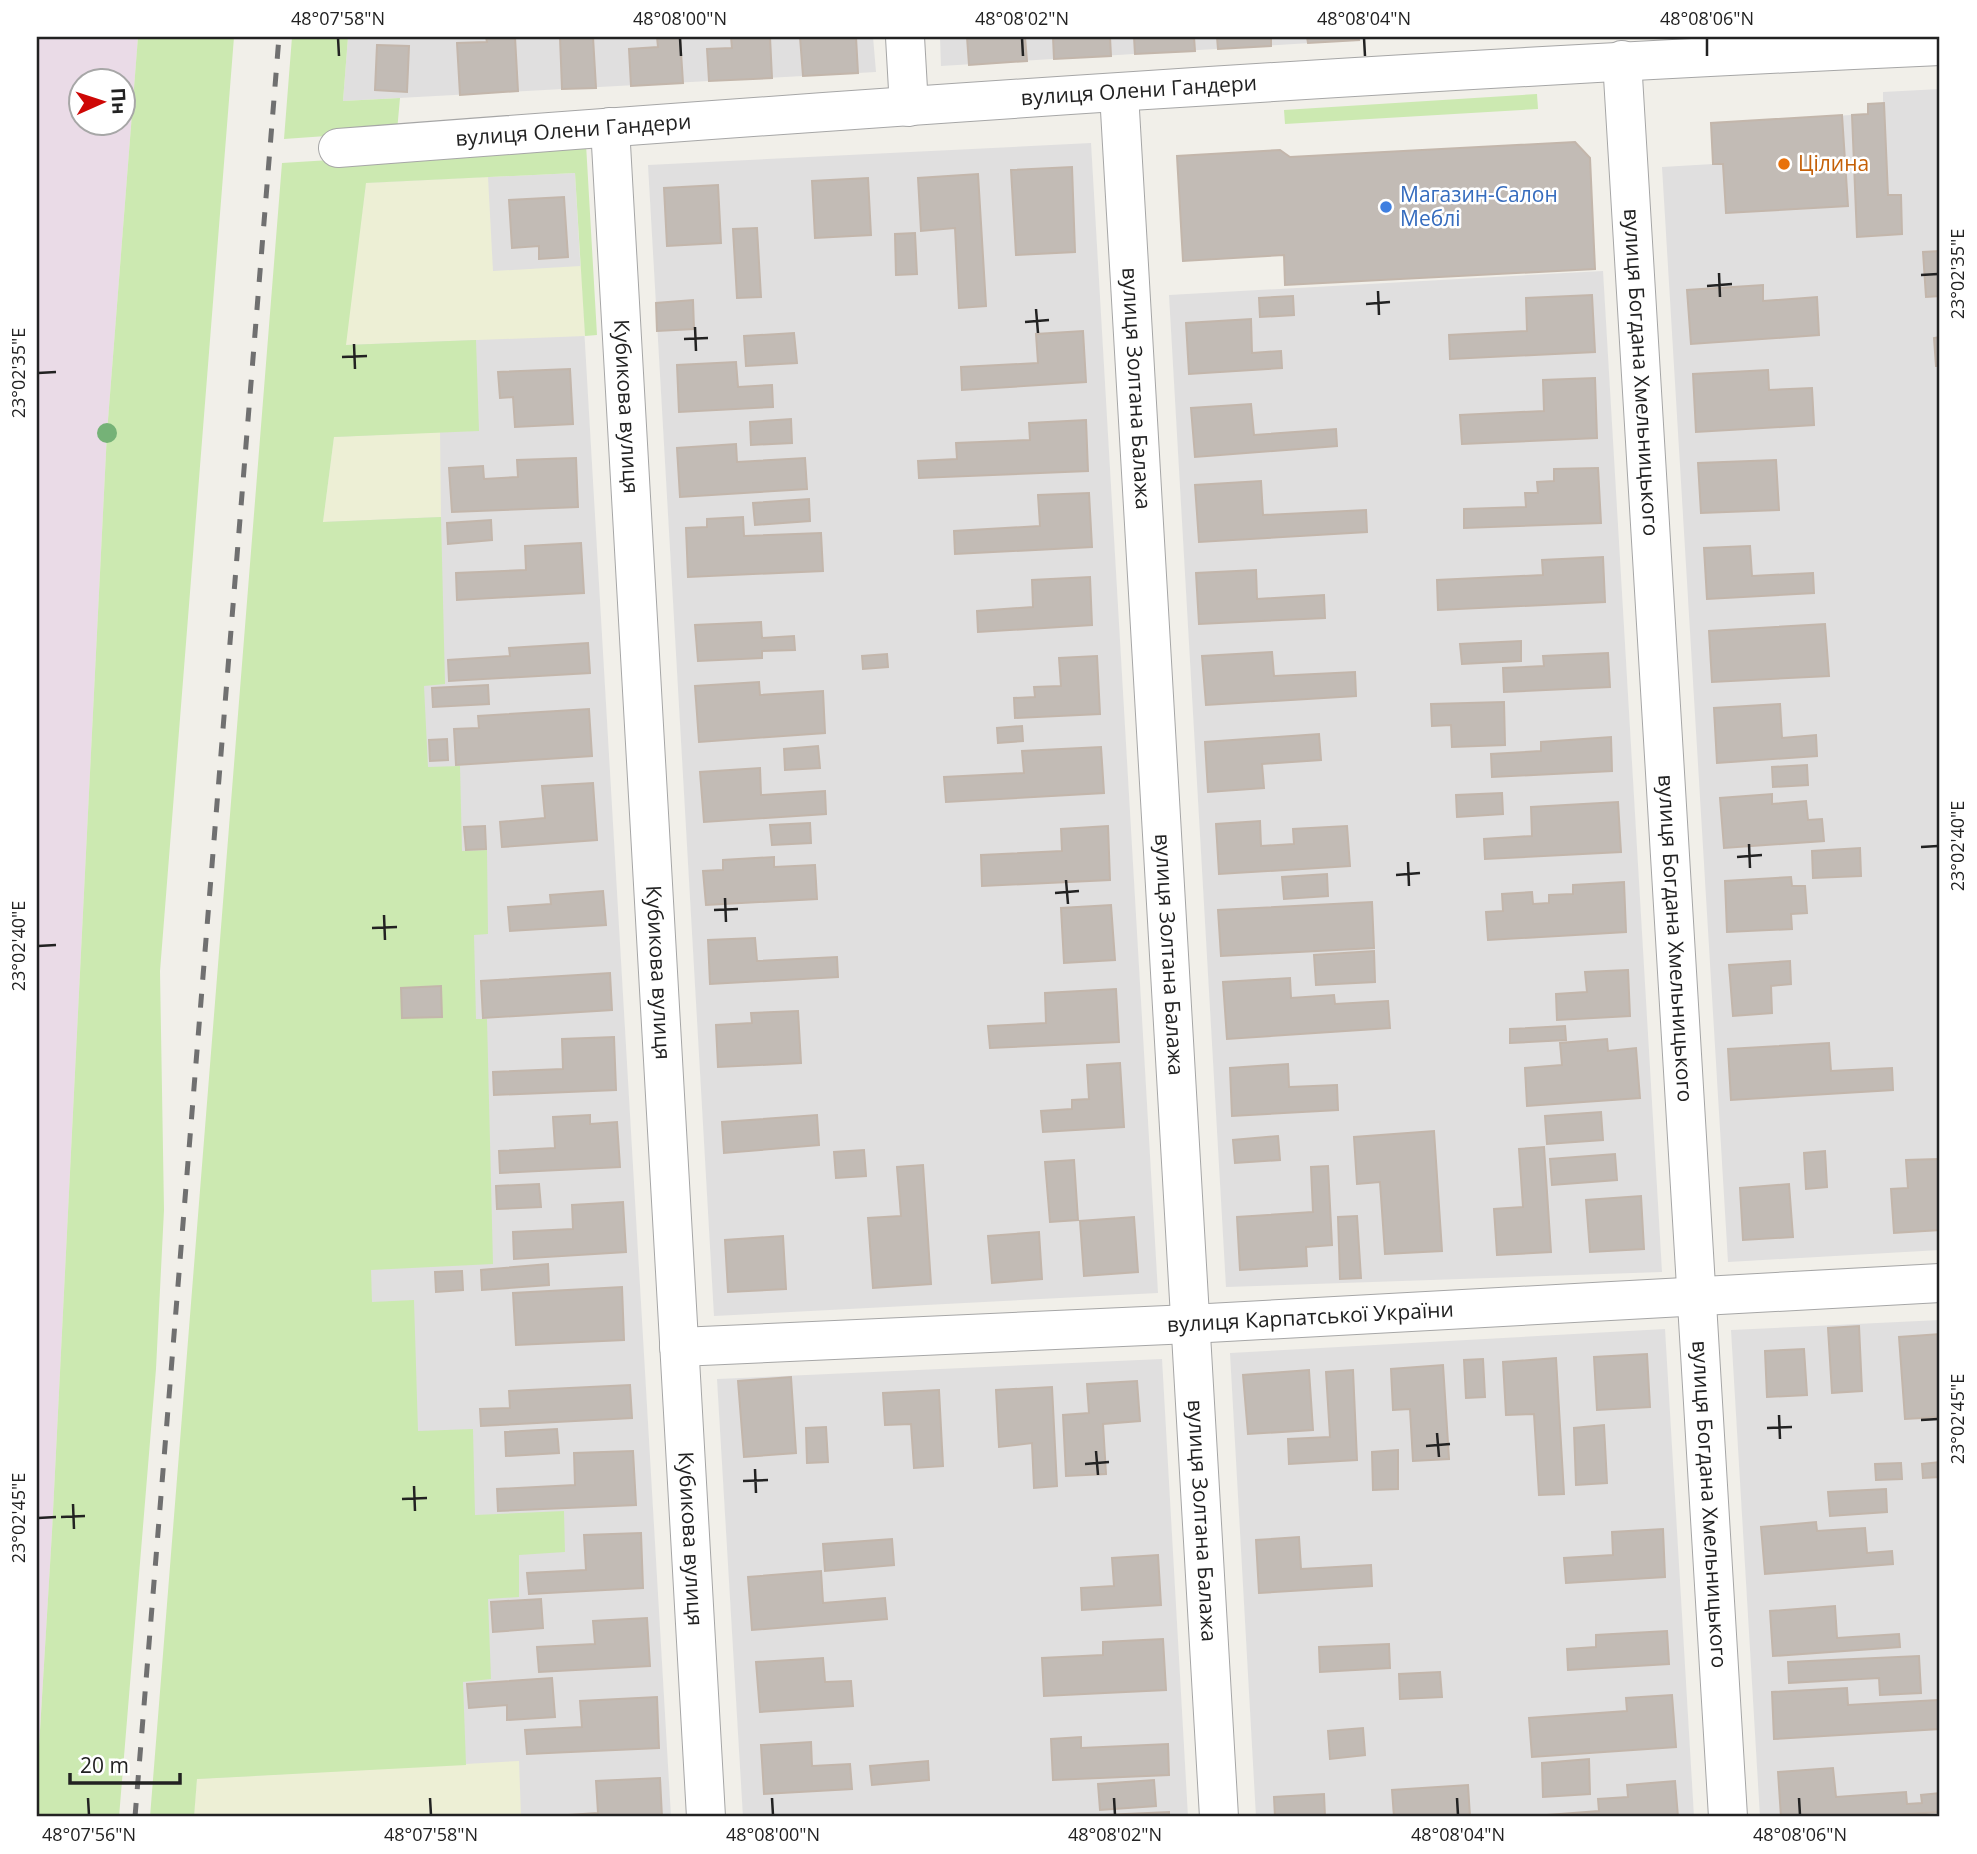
<svg xmlns="http://www.w3.org/2000/svg" width="1977" height="1854" font-family="'Open Sans',sans-serif">
<style>
.residential{fill:#e0dfdf}
.industrial{fill:#eadbe7;fill-rule:evenodd}
.farmland{fill:#edefd5}
.grass{fill:#cce9b1}
.building{fill:#c2bbb5;stroke:#c3b6ab;stroke-width:2}
.lines{fill:none;stroke-linecap:round;stroke-linejoin:round}
.street-casing{stroke:#a6a6a6;stroke-width:40}
.street{stroke:#fff;stroke-width:38}
.rail{stroke:#707070;stroke-width:5;stroke-dasharray:14 14;stroke-linecap:butt}
.tree{fill:#75b277}
.ticks{fill:none;stroke:#222;stroke-width:2.5}
.food-dot{fill:#e8710a;stroke:#fff;stroke-width:2.5}
.shop-dot{fill:#3f7fe0;stroke:#fff;stroke-width:2.5}
.labels{text-anchor:middle;stroke-width:5;stroke-linejoin:round;paint-order:stroke}
.street-label{font-size:21px;fill:#222;stroke:#fff}
.food-label{font-size:21px;fill:#c56008;stroke:#fff;text-anchor:start}
.shop-label{font-size:21px;fill:#366cbe;stroke:#fff;text-anchor:start}
.neatline{fill:none;stroke:#222;stroke-width:2.5}
.ticks-label{font-size:18px;text-anchor:middle;fill:#222}
</style>
<rect width="100%" height="100%" fill="#f1efe9"/>
<g class="residential">
<polygon points="348,37 873,37 876,72 343,101"/>
<polygon points="940,37 1408,37 941,66"/>
<polygon points="1940,89 1940,1250 1728,1262 1662,167 1713,164 1711,123 1868,114 1868,104 1883,103 1883,92"/>
<polygon points="1091,143 1158,1293 714,1316 648,165"/>
<polygon points="575,173 671,1817 194,1817 303,691 366,183"/>
<polygon points="1603,271 1662,1272 1226,1287 1169,295"/>
<polygon points="1940,1320 1940,1817 1760,1817 1731,1330"/>
<polygon points="1665,1329 1694,1817 1256,1817 1230,1353"/>
<polygon points="1162,1359 1188,1817 743,1817 717,1379"/>
</g>
<path class="industrial" d="M37,37H138L107,433L52,1532L37,1780ZM80,80H122V122H80Z"/>
<g class="farmland">
<polygon points="488,177 493,271 581,266 585,336 345,345 366,183"/>
<polygon points="440,432 441,517 323,522 334,437"/>
<polygon points="519,1761 521,1817 194,1817 197,1779"/>
</g>
<g class="grass">
<polygon points="138,37 234,37 160,971 164,1210 156,1369 119,1817 37,1817 37,1780 52,1532 107,433"/>
<polygon points="292,37 348,37 343,101 400,98 397,131 284,139"/>
<polygon points="1537,94 1538,109 1285,124 1284,110"/>
<polygon points="586,144 597,335 585,336 575,173 366,183 346,345 476,340 479,431 334,437 323,522 441,517 445,684 424,686 428,767 460,766 462,851 487,850 488,934 474,935 476,1019 487,1019 493,1264 371,1270 372,1302 414,1300 418,1431 473,1429 475,1515 564,1511 565,1552 519,1555 519,1597 488,1599 491,1679 463,1682 466,1765 197,1779 194,1817 150,1817 282,163"/>
</g>
<g class="building">
<polygon points="486,37 515,37 518,91 460,95 457,43 487,42"/>
<polygon points="560,37 593,37 596,88 562,89"/>
<polygon points="657,37 680,37 683,83 631,86 629,49 658,47"/>
<polygon points="731,37 770,37 772,78 709,81 707,49 732,48"/>
<polygon points="800,37 856,37 858,73 803,76"/>
<polygon points="967,37 1025,37 1027,61 969,65"/>
<polygon points="1053,37 1110,37 1111,56 1054,59"/>
<polygon points="1134,37 1194,37 1195,51 1135,54"/>
<polygon points="1217,37 1271,37 1271,46 1218,49"/>
<polygon points="1307,37 1358,37 1359,40 1308,43"/>
<polygon points="377,45 409,46 407,92 375,90"/>
<polygon points="1884,103 1888,195 1901,195 1902,234 1857,237 1852,115 1868,114 1868,104"/>
<polygon points="1842,115 1848,206 1726,213 1723,164 1713,164 1711,123"/>
<polygon points="1575,142 1590,158 1595,269 1285,285 1284,255 1183,261 1177,156 1280,150 1290,157"/>
<polygon points="1072,167 1075,252 1016,255 1011,170"/>
<polygon points="978,174 986,306 959,308 955,228 921,231 918,178"/>
<polygon points="868,178 871,235 815,238 812,181"/>
<polygon points="718,185 721,243 667,246 664,188"/>
<polygon points="564,197 568,257 539,259 539,246 512,248 509,200"/>
<polygon points="757,228 761,297 737,298 733,229"/>
<polygon points="915,233 917,274 896,275 895,234"/>
<polygon points="1940,251 1940,296 1926,297 1923,252"/>
<polygon points="1763,285 1763,301 1817,297 1819,335 1691,344 1687,290"/>
<polygon points="1592,295 1595,352 1450,359 1449,335 1527,331 1526,298"/>
<polygon points="1293,296 1294,315 1260,317 1259,298"/>
<polygon points="693,300 694,329 657,331 656,303"/>
<polygon points="1251,319 1252,353 1281,351 1282,368 1189,374 1186,323"/>
<polygon points="1083,331 1086,382 962,390 961,367 1038,363 1036,334"/>
<polygon points="794,333 797,363 746,366 744,336"/>
<polygon points="1940,337 1940,366 1936,366 1934,338"/>
<polygon points="736,362 738,387 772,385 773,407 679,412 677,365"/>
<polygon points="570,369 573,424 515,427 513,397 500,398 498,372"/>
<polygon points="1768,370 1769,390 1812,388 1814,425 1696,432 1693,374"/>
<polygon points="1595,378 1597,438 1462,444 1460,415 1544,411 1543,380"/>
<polygon points="1251,404 1254,435 1336,429 1337,446 1195,457 1191,408"/>
<polygon points="791,419 792,443 751,445 750,422"/>
<polygon points="1086,420 1088,471 919,478 918,461 957,459 956,443 1030,440 1029,423"/>
<polygon points="736,444 737,462 805,458 807,489 680,497 677,448"/>
<polygon points="576,458 578,507 452,512 449,468 483,466 484,479 518,477 517,460"/>
<polygon points="1776,460 1779,510 1701,513 1698,463"/>
<polygon points="1598,468 1601,523 1464,528 1464,509 1526,507 1525,493 1538,493 1537,482 1554,481 1554,469"/>
<polygon points="1261,481 1263,515 1366,510 1367,532 1199,542 1195,485"/>
<polygon points="1089,493 1092,547 955,554 954,531 1040,526 1038,495"/>
<polygon points="809,499 810,521 755,525 753,503"/>
<polygon points="743,517 744,536 821,533 823,571 688,577 686,528 707,527 707,519"/>
<polygon points="491,520 492,540 448,544 447,523"/>
<polygon points="581,543 584,593 457,600 456,573 526,570 525,546"/>
<polygon points="1750,546 1752,576 1813,573 1814,593 1707,599 1704,548"/>
<polygon points="1603,557 1605,602 1438,610 1437,580 1543,575 1542,560"/>
<polygon points="1256,570 1257,599 1324,595 1325,618 1199,624 1196,573"/>
<polygon points="1090,577 1092,625 978,632 977,611 1033,607 1032,580"/>
<polygon points="761,622 762,638 794,636 795,650 762,651 762,658 698,661 695,625"/>
<polygon points="1825,624 1829,676 1712,682 1709,631"/>
<polygon points="1521,641 1521,661 1462,664 1460,644"/>
<polygon points="588,643 590,673 449,681 448,660 510,656 509,648"/>
<polygon points="1272,652 1274,676 1355,672 1356,696 1206,705 1202,656"/>
<polygon points="1608,653 1610,687 1504,692 1503,668 1544,666 1543,656"/>
<polygon points="887,654 888,667 863,669 862,656"/>
<polygon points="1097,656 1100,714 1015,718 1014,698 1035,697 1034,687 1061,686 1059,658"/>
<polygon points="759,682 760,695 823,691 825,733 699,742 695,686"/>
<polygon points="488,685 489,704 433,707 432,688"/>
<polygon points="1504,702 1505,745 1452,747 1451,725 1432,726 1431,704"/>
<polygon points="1780,704 1782,738 1816,735 1817,756 1717,763 1714,708"/>
<polygon points="589,709 592,756 456,765 454,729 479,728 478,716"/>
<polygon points="1022,726 1023,741 998,743 997,728"/>
<polygon points="1319,734 1321,760 1262,764 1264,788 1208,792 1205,742"/>
<polygon points="1611,737 1612,771 1492,777 1491,754 1541,751 1541,742"/>
<polygon points="447,739 448,760 430,761 429,740"/>
<polygon points="818,746 820,768 785,770 784,749"/>
<polygon points="1101,747 1104,793 946,802 944,777 1024,773 1022,751"/>
<polygon points="1807,765 1808,785 1773,787 1772,767"/>
<polygon points="760,768 761,795 825,791 826,814 704,822 700,772"/>
<polygon points="593,783 597,840 502,847 500,822 545,818 542,786"/>
<polygon points="1502,793 1503,814 1457,817 1456,795"/>
<polygon points="1772,794 1772,804 1806,801 1808,820 1822,819 1824,841 1724,848 1720,798"/>
<polygon points="1618,802 1621,852 1485,859 1484,839 1532,836 1531,807"/>
<polygon points="1260,821 1261,846 1294,844 1293,829 1347,826 1350,866 1219,874 1216,824"/>
<polygon points="810,823 811,843 772,845 770,825"/>
<polygon points="485,826 486,849 466,850 464,827"/>
<polygon points="1108,826 1110,880 982,886 981,855 1062,851 1061,829"/>
<polygon points="1860,848 1861,876 1813,878 1812,851"/>
<polygon points="774,857 774,867 815,865 817,899 706,905 703,871 723,870 723,860"/>
<polygon points="1327,874 1328,896 1284,899 1282,877"/>
<polygon points="1791,877 1792,886 1805,886 1807,913 1791,914 1792,929 1727,932 1725,881"/>
<polygon points="1624,882 1626,932 1488,940 1486,912 1503,911 1502,894 1532,892 1533,904 1549,903 1549,895 1573,894 1573,885"/>
<polygon points="603,891 606,925 510,931 508,907 551,904 550,895"/>
<polygon points="1372,902 1374,948 1221,956 1218,910"/>
<polygon points="1111,905 1115,960 1064,963 1061,908"/>
<polygon points="755,938 757,961 837,957 838,977 710,984 708,940"/>
<polygon points="1374,951 1375,982 1316,985 1314,955"/>
<polygon points="1790,961 1791,984 1771,986 1772,1013 1733,1016 1729,965"/>
<polygon points="1628,970 1630,1016 1557,1020 1556,994 1587,992 1585,972"/>
<polygon points="610,973 612,1010 483,1018 481,981"/>
<polygon points="1290,978 1291,998 1334,995 1335,1004 1388,1001 1390,1028 1227,1039 1223,982"/>
<polygon points="441,986 442,1017 402,1018 401,988"/>
<polygon points="1116,989 1119,1042 990,1048 988,1026 1046,1023 1045,993"/>
<polygon points="798,1011 801,1063 718,1067 716,1025 752,1023 751,1013"/>
<polygon points="1565,1026 1566,1040 1510,1043 1510,1029"/>
<polygon points="614,1037 616,1090 494,1095 493,1072 563,1069 562,1039"/>
<polygon points="1607,1039 1608,1051 1636,1048 1640,1098 1527,1106 1525,1068 1562,1065 1560,1043"/>
<polygon points="1829,1043 1831,1071 1892,1068 1893,1090 1731,1100 1728,1049"/>
<polygon points="1120,1063 1124,1127 1043,1132 1041,1111 1072,1109 1072,1100 1089,1099 1087,1065"/>
<polygon points="1288,1064 1289,1087 1337,1085 1338,1110 1232,1116 1230,1068"/>
<polygon points="1601,1112 1603,1140 1547,1144 1545,1116"/>
<polygon points="590,1115 590,1124 617,1122 620,1167 500,1173 499,1151 555,1148 553,1117"/>
<polygon points="817,1115 819,1145 724,1153 722,1122"/>
<polygon points="1434,1131 1442,1251 1385,1254 1380,1182 1357,1184 1354,1137"/>
<polygon points="1278,1136 1280,1160 1235,1163 1233,1140"/>
<polygon points="1544,1147 1551,1252 1497,1255 1494,1209 1523,1207 1519,1149"/>
<polygon points="864,1150 866,1176 836,1178 834,1152"/>
<polygon points="1825,1151 1827,1187 1806,1189 1804,1153"/>
<polygon points="1615,1154 1617,1180 1552,1185 1550,1159"/>
<polygon points="1938,1159 1940,1230 1894,1233 1891,1189 1908,1188 1906,1160"/>
<polygon points="1074,1160 1078,1220 1050,1222 1045,1162"/>
<polygon points="923,1165 931,1284 873,1288 868,1218 901,1216 897,1167"/>
<polygon points="1328,1166 1332,1245 1306,1247 1307,1266 1240,1270 1237,1217 1313,1212 1311,1167"/>
<polygon points="539,1184 541,1207 497,1209 496,1186"/>
<polygon points="1789,1184 1793,1237 1743,1240 1740,1188"/>
<polygon points="1641,1196 1644,1249 1590,1252 1586,1200"/>
<polygon points="623,1202 626,1252 514,1259 513,1232 573,1229 572,1205"/>
<polygon points="1357,1216 1361,1278 1340,1279 1338,1217"/>
<polygon points="1134,1217 1138,1272 1084,1276 1080,1221"/>
<polygon points="1039,1232 1042,1279 992,1283 988,1236"/>
<polygon points="783,1236 786,1289 728,1292 725,1240"/>
<polygon points="548,1264 549,1285 482,1290 481,1270"/>
<polygon points="462,1271 463,1290 436,1292 435,1272"/>
<polygon points="622,1287 624,1340 516,1345 513,1293"/>
<polygon points="1859,1326 1862,1391 1832,1393 1828,1328"/>
<polygon points="1940,1334 1940,1417 1905,1419 1899,1337"/>
<polygon points="1804,1349 1807,1395 1767,1397 1765,1351"/>
<polygon points="1647,1354 1650,1407 1597,1410 1594,1357"/>
<polygon points="1556,1358 1564,1494 1539,1495 1534,1414 1506,1415 1503,1362"/>
<polygon points="1483,1359 1485,1397 1466,1398 1464,1360"/>
<polygon points="1443,1365 1449,1459 1413,1461 1410,1409 1393,1410 1391,1369"/>
<polygon points="1309,1370 1313,1430 1248,1434 1243,1375"/>
<polygon points="1353,1370 1357,1460 1289,1464 1288,1439 1330,1437 1326,1372"/>
<polygon points="791,1377 796,1453 744,1457 738,1381"/>
<polygon points="1137,1381 1140,1421 1103,1424 1106,1474 1066,1476 1063,1415 1089,1413 1087,1384"/>
<polygon points="630,1385 632,1418 481,1426 480,1409 510,1408 509,1391"/>
<polygon points="1052,1387 1057,1486 1034,1488 1032,1443 999,1447 996,1390"/>
<polygon points="939,1390 943,1466 914,1468 911,1424 885,1425 883,1393"/>
<polygon points="1604,1425 1607,1483 1576,1485 1574,1428"/>
<polygon points="826,1427 828,1462 807,1463 806,1428"/>
<polygon points="557,1429 559,1453 506,1456 505,1432"/>
<polygon points="1398,1450 1398,1489 1373,1490 1372,1452"/>
<polygon points="633,1451 636,1505 498,1511 497,1489 575,1485 574,1453"/>
<polygon points="1940,1462 1940,1477 1923,1478 1922,1464"/>
<polygon points="1901,1463 1902,1479 1876,1480 1875,1464"/>
<polygon points="1886,1489 1887,1512 1830,1516 1828,1492"/>
<polygon points="1816,1522 1817,1531 1865,1528 1867,1553 1892,1551 1893,1564 1765,1574 1761,1527"/>
<polygon points="1663,1529 1665,1577 1566,1583 1564,1558 1613,1555 1612,1532"/>
<polygon points="641,1533 643,1588 529,1594 527,1573 586,1570 584,1535"/>
<polygon points="1299,1537 1301,1569 1371,1565 1372,1586 1259,1593 1256,1540"/>
<polygon points="892,1539 894,1565 825,1571 823,1544"/>
<polygon points="1158,1555 1161,1605 1082,1610 1081,1588 1114,1586 1112,1558"/>
<polygon points="821,1571 823,1603 885,1598 887,1619 752,1630 748,1577"/>
<polygon points="541,1599 543,1628 493,1632 491,1602"/>
<polygon points="1835,1606 1837,1638 1899,1634 1900,1647 1773,1656 1770,1611"/>
<polygon points="647,1618 650,1666 539,1672 537,1647 595,1644 593,1621"/>
<polygon points="1667,1631 1669,1664 1568,1670 1567,1649 1596,1647 1596,1635"/>
<polygon points="1163,1639 1166,1690 1044,1696 1042,1658 1103,1655 1103,1642"/>
<polygon points="1389,1644 1390,1668 1320,1672 1319,1647"/>
<polygon points="1919,1656 1921,1693 1880,1695 1879,1678 1789,1683 1788,1662"/>
<polygon points="823,1658 825,1682 851,1681 853,1706 760,1712 756,1662"/>
<polygon points="1440,1672 1442,1697 1400,1699 1399,1674"/>
<polygon points="552,1678 555,1717 507,1720 507,1705 469,1708 467,1684"/>
<polygon points="1847,1688 1848,1705 1938,1700 1940,1729 1774,1739 1772,1692"/>
<polygon points="1672,1695 1676,1747 1532,1757 1529,1718 1627,1711 1626,1698"/>
<polygon points="657,1697 659,1748 527,1754 525,1730 582,1727 580,1701"/>
<polygon points="1363,1728 1365,1755 1330,1759 1328,1731"/>
<polygon points="1081,1737 1081,1748 1168,1744 1169,1775 1053,1780 1051,1739"/>
<polygon points="811,1742 812,1766 850,1764 852,1789 764,1794 761,1745"/>
<polygon points="1589,1759 1590,1794 1543,1797 1542,1763"/>
<polygon points="928,1761 929,1780 872,1785 870,1766"/>
<polygon points="1833,1768 1836,1797 1906,1792 1907,1804 1922,1803 1921,1795 1940,1793 1940,1812 1865,1817 1781,1817 1778,1772"/>
<polygon points="660,1778 662,1817 538,1817 598,1813 596,1781"/>
<polygon points="1154,1780 1156,1806 1100,1810 1098,1784"/>
<polygon points="1675,1781 1678,1817 1522,1817 1599,1811 1598,1799 1628,1797 1627,1785"/>
<polygon points="1468,1785 1470,1817 1394,1817 1392,1790"/>
<polygon points="1324,1794 1325,1817 1275,1817 1274,1797"/>
<polygon points="1169,1812 1169,1817 1060,1817"/>
</g>
<g class="lines">
<g class="street-casing">
<g id="street">
<polyline points="905,37 909,107"/>
<path id="s1" d="M1622,60L1728,1817"/>
<path id="s2" d="M1119,93L1219,1817"/>
<path id="s3" d="M610,127L706,1817"/>
<path id="s4" d="M338,148C871,107 1405,70 1940,46"/>
<path id="s5" d="M679,1347L1190,1324L1940,1283"/>
</g>
</g>
<use href="#street" class="street"/>
<polyline class="rail" points="135,1817 279,37"/>
</g>
<circle class="tree" cx="107" cy="433" r="10"/>
<path class="ticks" d="M338,38L339,56M680,38L681,56M1022,38L1023,56M1364,38L1365,56M1707,38V56M1719,273L1720,297M1921,275L1938,274M1707,286L1732,284M1378,291L1379,315M1366,304L1390,302M1036,309L1038,333M1025,322L1049,320M695,327L696,351M684,339L708,338M354,344L355,369M342,357L367,356M38,373L56,372M1749,844L1750,868M1921,847L1938,846M1737,857L1762,855M1408,862L1409,886M1396,875L1420,873M1066,880L1068,904M1055,893L1079,891M725,898L726,922M714,910L738,909M384,915L385,940M372,928L397,927M38,946L56,945M1779,1415L1780,1439M1921,1420L1938,1419M1767,1428L1792,1427M1437,1433L1439,1457M1426,1446L1450,1444M1096,1451L1098,1475M1085,1464L1109,1462M755,1469L756,1493M743,1481L768,1480M414,1486L415,1511M402,1499L427,1498M73,1504L74,1529M61,1517L85,1516M38,1518L56,1517M88,1798L89,1815M430,1798L431,1815M772,1798L773,1815M1114,1798L1115,1815M1457,1798L1458,1815M1799,1798L1800,1815"/>
<circle class="food-dot" cx="1784" cy="164" r="7"/>
<circle class="shop-dot" cx="1386" cy="207" r="7"/>
<g class="labels">
<g class="street-label">
<text dy="7" stroke="none"><textPath href="#s4" startOffset="803">вулиця Олени Гандери</textPath></text>
<text dy="7" stroke="none"><textPath href="#s4" startOffset="236">вулиця Олени Гандери</textPath></text>
<text dy="7" stroke="none"><textPath href="#s1" startOffset="313">вулиця Богдана Хмельницького</textPath></text>
<text dy="7" stroke="none"><textPath href="#s2" startOffset="296">вулиця Золтана Балажа</textPath></text>
<text dy="7" stroke="none"><textPath href="#s3" startOffset="280">Кубикова вулиця</textPath></text>
<text dy="7" stroke="none"><textPath href="#s1" startOffset="880">вулиця Богдана Хмельницького</textPath></text>
<text dy="7" stroke="none"><textPath href="#s2" startOffset="863">вулиця Золтана Балажа</textPath></text>
<text dy="7" stroke="none"><textPath href="#s3" startOffset="847">Кубикова вулиця</textPath></text>
<text dy="7" stroke="none"><textPath href="#s5" startOffset="632">вулиця Карпатської України</textPath></text>
<text dy="7" stroke="none"><textPath href="#s1" startOffset="1447">вулиця Богдана Хмельницького</textPath></text>
<text dy="7" stroke="none"><textPath href="#s2" startOffset="1430">вулиця Золтана Балажа</textPath></text>
<text dy="7" stroke="none"><textPath href="#s3" startOffset="1414">Кубикова вулиця</textPath></text>
</g>
<g class="food-label">
<text x="1798" y="171">Цілина</text>
</g>
<g class="shop-label">
<text x="1400" y="202">Магазин-Салон<tspan x="1400" dy="24">Меблі</tspan></text>
</g>
</g>
<rect width="1977" height="1854" fill="none" stroke="#ffffff" stroke-width="77"/>
<g transform="translate(102 102) rotate(87)"><circle r="33" fill="#ffffff" stroke="#a7a7a7" stroke-width="2"/>
<path d="M0-5L12 26L0 18L-12 26Z" fill="#ce0705"/>
<text y="-10" font-size="19" font-weight="bold" text-anchor="middle" fill="#222222">Пн</text>
</g>
<path d="M70 1773v10h110v-10" fill="none" stroke="#222222" stroke-width="3.5"/>
<text x="80" y="1773" font-size="21" fill="#222222" stroke="#ffffff" stroke-width="5" paint-order="stroke">20 m</text>
<rect x="38" y="38" width="1900" height="1777" class="neatline"/>
<g class="ticks-label">
<text x="338" y="25">48°07'58"N</text>
<text x="680" y="25">48°08'00"N</text>
<text x="1022" y="25">48°08'02"N</text>
<text x="1364" y="25">48°08'04"N</text>
<text x="1707" y="25">48°08'06"N</text>
<text transform="translate(1958 274) rotate(-90)" y="6">23°02'35"E</text>
<text transform="translate(19 373) rotate(-90)" y="6">23°02'35"E</text>
<text transform="translate(1958 846) rotate(-90)" y="6">23°02'40"E</text>
<text transform="translate(19 946) rotate(-90)" y="6">23°02'40"E</text>
<text transform="translate(1958 1419) rotate(-90)" y="6">23°02'45"E</text>
<text transform="translate(19 1518) rotate(-90)" y="6">23°02'45"E</text>
<text x="89" y="1841">48°07'56"N</text>
<text x="431" y="1841">48°07'58"N</text>
<text x="773" y="1841">48°08'00"N</text>
<text x="1115" y="1841">48°08'02"N</text>
<text x="1458" y="1841">48°08'04"N</text>
<text x="1800" y="1841">48°08'06"N</text>
</g>
</svg>
